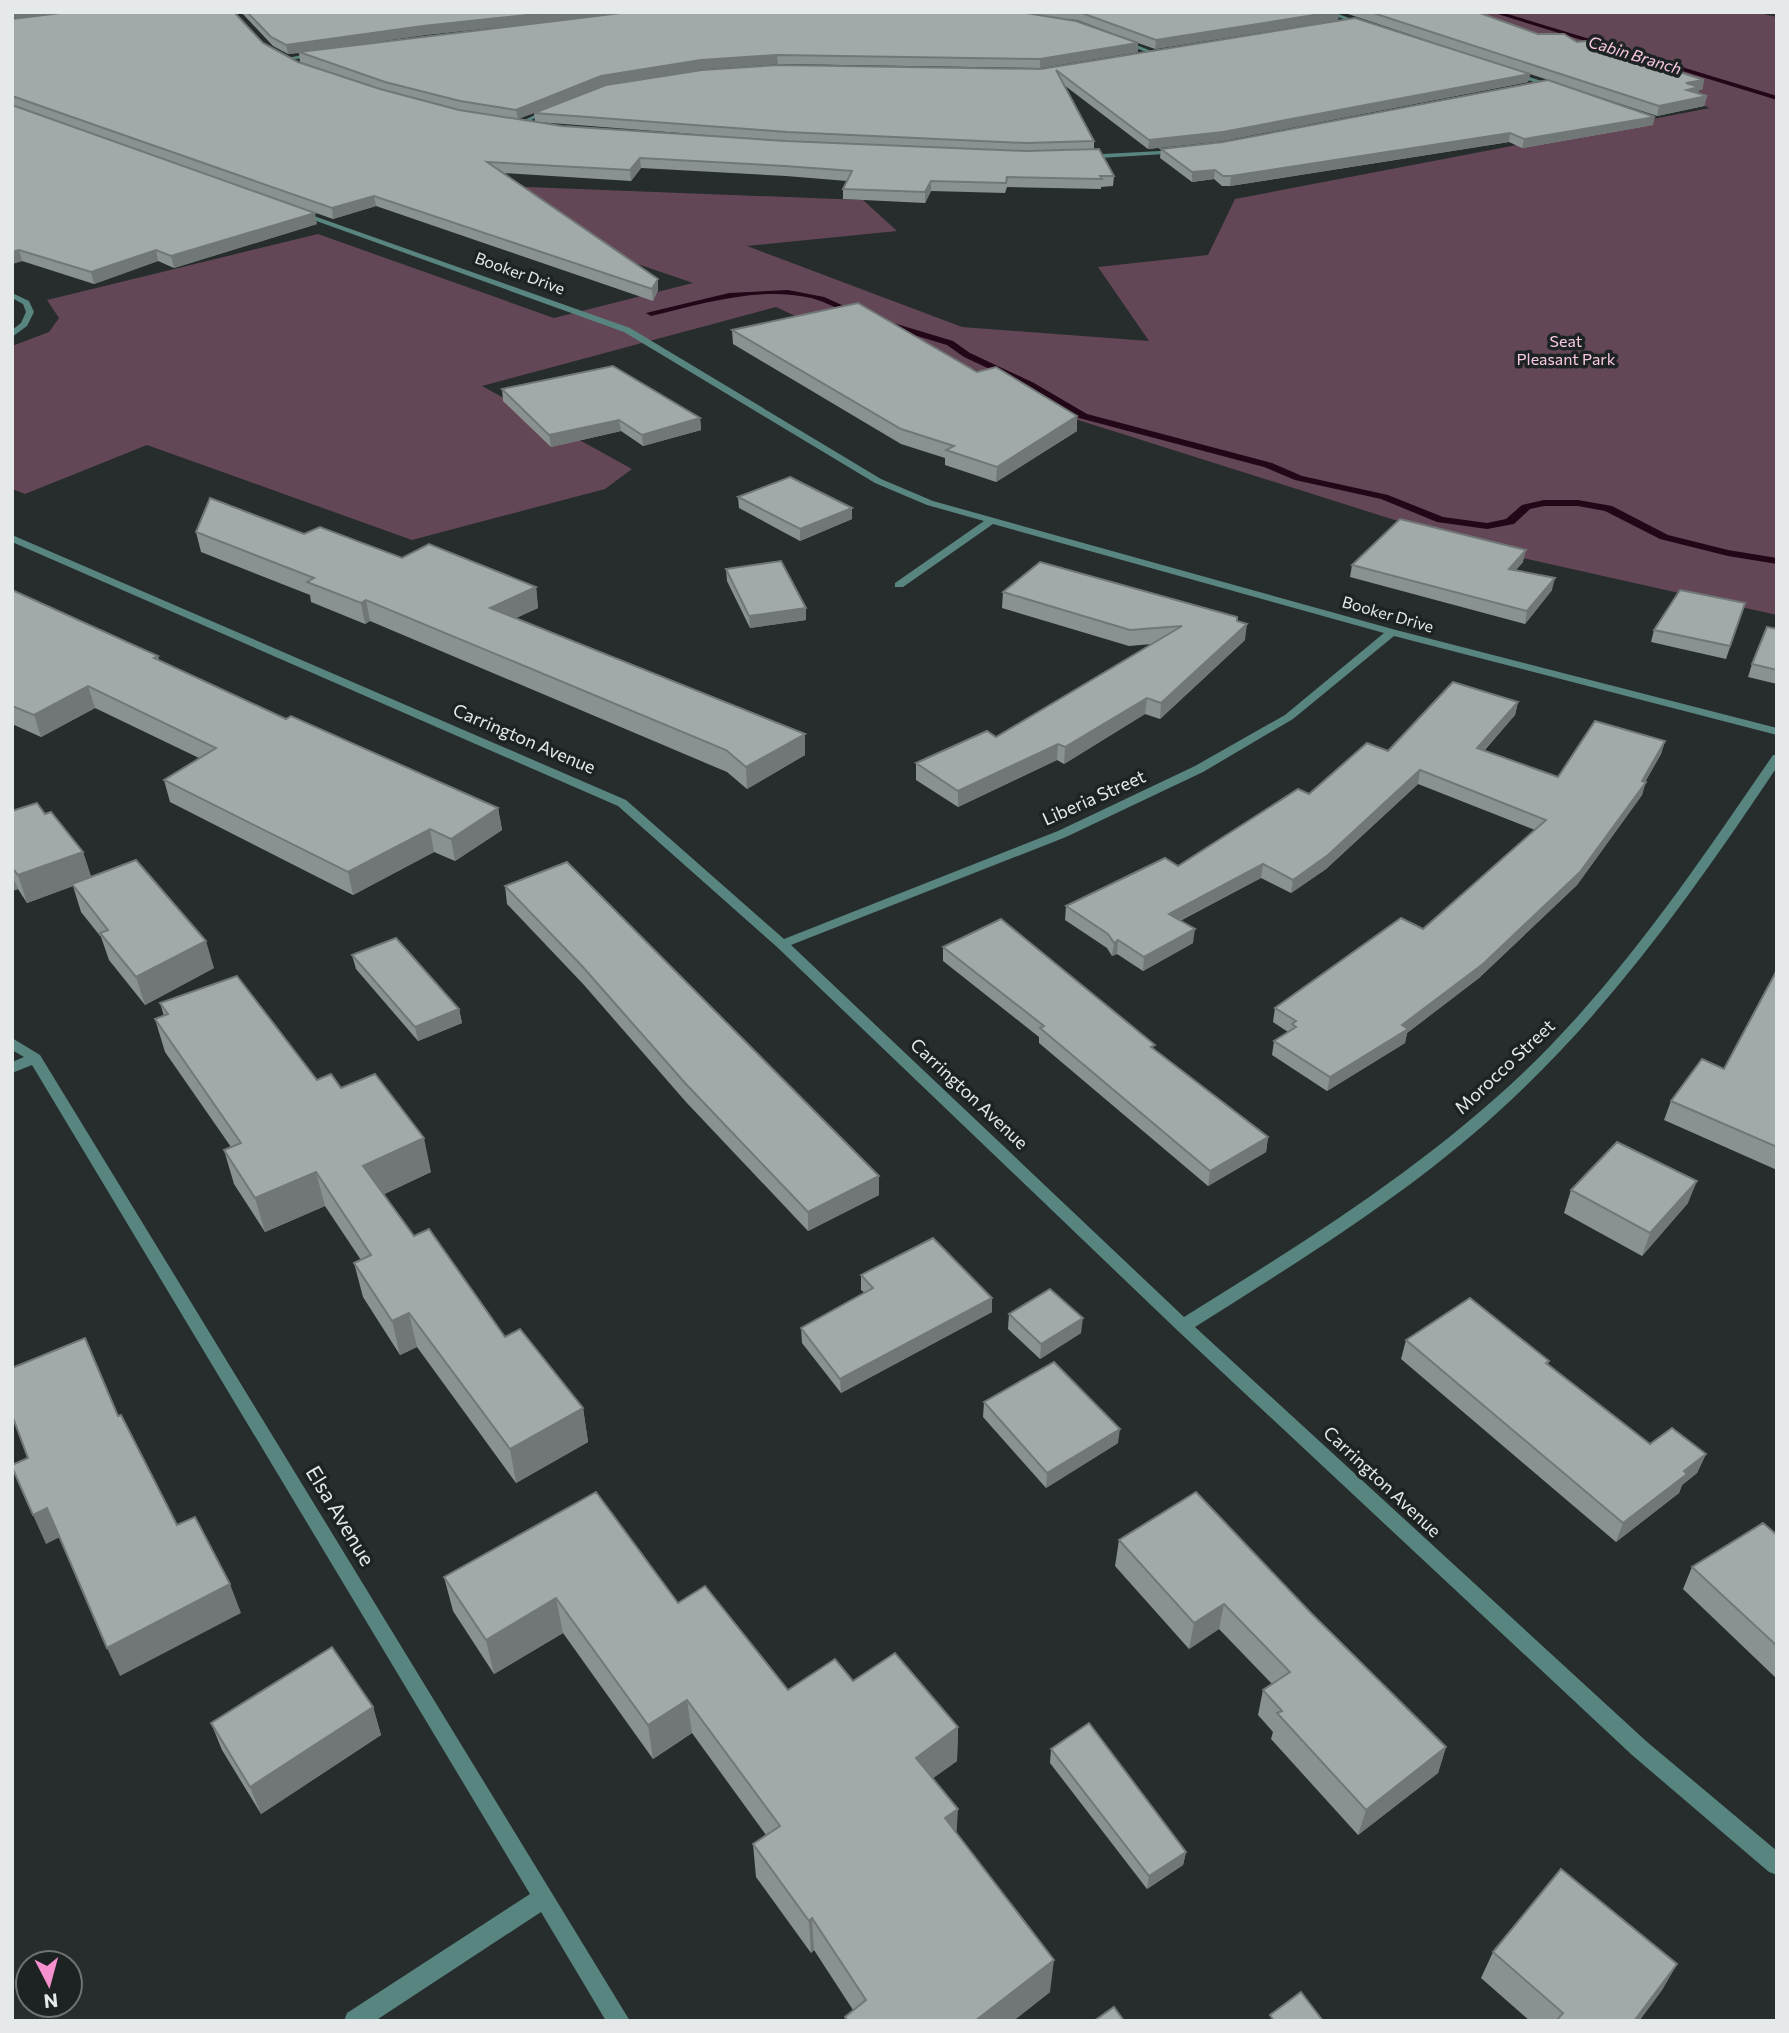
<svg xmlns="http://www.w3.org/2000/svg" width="1789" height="2033" font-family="Commissioner,sans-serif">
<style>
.green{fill:#634757}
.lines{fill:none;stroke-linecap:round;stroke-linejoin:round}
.stream{fill:#210717;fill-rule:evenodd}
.street{fill:#588580;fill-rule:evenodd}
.wall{fill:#8a9291;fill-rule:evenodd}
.shaded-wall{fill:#717776}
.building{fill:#a1aaa9;stroke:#717776;stroke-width:2}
.labels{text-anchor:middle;stroke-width:7;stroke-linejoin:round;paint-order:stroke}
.far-water-label{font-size:16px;font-style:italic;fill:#f9c9e4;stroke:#1d2323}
.far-street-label{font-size:16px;fill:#e5e9e9;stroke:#1d2323}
.far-park-label{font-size:16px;fill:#f9c9e4;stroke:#1d2323}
.street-label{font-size:18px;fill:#e5e9e9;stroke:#1d2323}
.near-street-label{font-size:21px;fill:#e5e9e9;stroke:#1d2323}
</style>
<rect width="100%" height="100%" fill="#262d2c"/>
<polygon class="green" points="1417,12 1754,12 1777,17 1777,615 1496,552 1075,419 974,369 874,353 776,307 482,386 632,469 605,489 412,540 147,445 25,494 12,489 12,346 49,332 59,318 47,300 318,234 554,318 693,283 454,201 451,184 863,200 897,231 747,246 962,327 1149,341 1098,267 1208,255 1235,199 1710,108"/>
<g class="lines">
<g class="stream">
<polygon points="1491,12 1501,12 1777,96 1777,100"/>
<path d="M788,290L824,297L864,315L856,317C841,311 827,302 811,298C758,286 702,304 651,316L646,313L729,293Z"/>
<polygon points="880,319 953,341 970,353 1034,383 1087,414 1272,463 1302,476 1388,495 1443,517 1487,523 1506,519 1522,505 1544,500 1578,500 1612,506 1668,535 1728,550 1777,558 1777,564 1728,556 1660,539 1605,511 1578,506 1544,506 1530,509 1514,524 1487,529 1437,522 1381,499 1295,480 1264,467 1079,418 1028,387 964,357 947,345 877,324 877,320"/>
</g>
<g class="street">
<polygon points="1324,12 1333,12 1368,25 1363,26"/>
<polygon points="1120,40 1124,40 1159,54 1154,55 1120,42"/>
<polygon points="319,52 321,55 284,61 281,59"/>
<polygon points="1511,71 1557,86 1558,87 1553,88 1509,74"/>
<polygon points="549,108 554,109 517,127 512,126"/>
<polygon points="1179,150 1181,153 1084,159 1081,157 1084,155"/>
<path d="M297,210L630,328L881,479L933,501L1396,630L1777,728V735L1394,636L1293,719L1203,772L1066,837L791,945L1184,1317C1303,1243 1422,1169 1524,1072C1621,979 1697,866 1773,755H1777V767C1694,891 1608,1013 1497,1113C1406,1196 1299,1261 1195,1327L1646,1741L1777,1851V1875L1769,1872L1632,1755L1177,1330L777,947L618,806L12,542V535L626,800L784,939L1058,831L1195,766L1285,715L1384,633L993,524L903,587H895V583L984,521L927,505L875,483L624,332L297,214Z"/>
<polygon points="12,293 29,301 34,312 27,326 12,337 12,330 21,323 26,312 23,304 12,298"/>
<polygon points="12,1038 40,1055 630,2021 606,2021 541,1912 375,2021 344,2021 347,2013 530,1894 32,1065 12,1073 12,1062 24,1057 12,1050"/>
</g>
</g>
<g class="wall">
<path d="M241,12H1339L1338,20L1155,49L1138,43V52L1040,68L778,64L702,69L602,86L534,113L1041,69L1492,62L1342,12H1477L1538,34L1577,42L1704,80L1702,90H1699L1698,93L1707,96L1704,106L1657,116L1530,74L1528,82L1222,141L1148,149L1064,85L1094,141V150L1114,176L1113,186L1101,187V189L1007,187L1005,193L931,191L925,203L843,199V189L847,181L786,176L641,168L631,181L503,173L658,290L653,301L376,206L333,219L12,105V19L263,43L298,62L374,87L300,62L299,53L288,54L273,46ZM573,19L317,50L425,35ZM1064,19L1077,20L1136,42ZM534,113L535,121L518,119ZM538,122L719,136L562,126Z"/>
<polygon points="12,105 317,224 174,268 158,261 94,284 22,261 12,264"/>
<polygon points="1653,125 1522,148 1509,142 1230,186 1222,186 1214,179 1192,182 1160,158 1161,149"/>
<polygon points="732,330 1077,431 996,482 945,465 945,458 901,444 733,344"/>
<polygon points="502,389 700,418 701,430 643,446 621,431 551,447 503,401"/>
<polygon points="738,497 852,508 852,519 800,541 739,508"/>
<polygon points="196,532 304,534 402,558 536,587 538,608 515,618 805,734 805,755 747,789 727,772 370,621 365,624 311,602 310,595 201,552"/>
<polygon points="1523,562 1516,570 1552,590 1525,624 1350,577 1352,565"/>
<polygon points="726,569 806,608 806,620 750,628 727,581"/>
<polygon points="12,590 158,656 159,660 286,719 498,808 502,830 455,861 434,852 353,895 170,802 164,780 199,758 95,708 41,737 12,724"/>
<polygon points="1003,592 1237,621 1245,640 1160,719 1145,714 1064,764 1057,760 958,807 916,780 916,763 996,737 1152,644 1129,646 1002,608"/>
<polygon points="1745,603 1726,659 1651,642 1654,630"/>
<polygon points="1777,629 1777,684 1748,677 1752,664"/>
<polygon points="1518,702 1515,715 1484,751 1558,777 1665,741 1661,754 1645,782 1642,795 1577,885 1479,978 1407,1033 1405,1043 1327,1091 1272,1055 1274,1041 1288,1032 1273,1022 1275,1008 1423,929 1535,830 1418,784 1326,869 1291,893 1261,878 1180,921 1193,943 1143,971 1117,954 1112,956 1107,948 1065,920 1066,906 1178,866 1388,751"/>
<polygon points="12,811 45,814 83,852 91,877 214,968 145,1005 109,960 101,937 81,912 73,886 27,903 18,889 12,891"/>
<polygon points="505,886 879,1195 808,1231 686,1102 584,985 507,904"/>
<polygon points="943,947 1155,1050 1268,1137 1266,1152 1208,1186 1039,1043 1039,1037 943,961"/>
<polygon points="352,955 459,1009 462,1023 418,1041 356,969"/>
<polygon points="1777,970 1777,1170 1664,1120 1671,1101 1724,1069"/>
<polygon points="160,1003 317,1080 341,1088 431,1172 384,1194 414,1236 505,1337 583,1408 588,1442 516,1483 417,1347 400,1355 363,1297 354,1263 361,1260 325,1206 265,1232 234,1184 224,1150 231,1147 165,1052 155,1019 164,1016"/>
<polygon points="1571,1190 1688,1203 1642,1256 1564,1213"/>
<polygon points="861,1275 992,1298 992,1312 841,1393 802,1343 801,1328 865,1293 861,1290"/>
<polygon points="1009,1314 1081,1333 1040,1359 1008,1329"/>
<polygon points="1406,1340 1549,1361 1548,1365 1650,1444 1706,1454 1697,1473 1682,1485 1679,1493 1616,1542 1401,1359"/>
<polygon points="984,1402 1118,1443 1046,1488 983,1417"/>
<polygon points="1777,1535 1777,1677 1776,1678 1683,1589 1692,1567"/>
<polygon points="1119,1540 1312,1614 1446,1747 1438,1773 1358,1835 1271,1739 1273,1732 1258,1715 1263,1690 1272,1684 1219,1629 1189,1649 1115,1566"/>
<polygon points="444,1577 678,1603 788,1690 853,1681 958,1727 957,1761 933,1778 957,1834 1050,1992 1013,2021 845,2021 845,2017 853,2010 814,1950 811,1953 756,1877 753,1844 766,1835 692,1733 653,1759 563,1633 494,1674 453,1611"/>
<polygon points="373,1707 381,1735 261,1814 222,1750 211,1723"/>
<polygon points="1051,1749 1186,1852 1183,1865 1147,1889 1050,1763"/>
<polygon points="1493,1952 1677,1964 1662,1990 1639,2021 1530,2021 1481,1978"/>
</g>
<g class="shaded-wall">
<polygon points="12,12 97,12 12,18"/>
<polygon points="555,12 635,12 425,35 288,54 286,45 423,26"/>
<polygon points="1333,12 1339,12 1338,20 1155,49 1156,40"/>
<polygon points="1138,43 1138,52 1040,68 1040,59"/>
<polygon points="777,55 778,64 702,69 602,86 518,119 516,110 601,76 701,60"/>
<polygon points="1530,74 1528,82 1222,141 1148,149 1149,140"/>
<polygon points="1704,80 1702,90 1699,90 1697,97 1685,99 1686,83"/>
<polygon points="1707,96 1704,106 1657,116 1659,106"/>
<polygon points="1655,117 1653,125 1522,148 1524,139"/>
<polygon points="1510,133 1509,142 1230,186 1231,176"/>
<polygon points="640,158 641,168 631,181 630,170"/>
<polygon points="1215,170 1214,179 1192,182 1192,172"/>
<polygon points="931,181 931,191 925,203 925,192"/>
<polygon points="374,196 376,206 333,219 332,208"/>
<polygon points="315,213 317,224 174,268 171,256"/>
<polygon points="19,250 22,261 12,264 12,252"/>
<polygon points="156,250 158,261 94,284 91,272"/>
<polygon points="658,279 658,290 653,301 652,289"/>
<polygon points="1077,416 1077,431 996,482 997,467"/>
<polygon points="700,418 701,430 643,446 642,435"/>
<polygon points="619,420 621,431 551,447 549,435"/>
<polygon points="852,508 852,519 800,541 800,529"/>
<polygon points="1526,550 1523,562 1506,581 1509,569"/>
<polygon points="1555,578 1552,590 1525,624 1527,611"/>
<polygon points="536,587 538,608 493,629 490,608"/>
<polygon points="366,600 370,621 365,624 361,603"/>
<polygon points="806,608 806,620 750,628 749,616"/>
<polygon points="1247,624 1245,640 1160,719 1161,703"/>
<polygon points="88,686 95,708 41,737 34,715"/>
<polygon points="1147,698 1145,714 1064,764 1065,747"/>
<polygon points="1518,702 1515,715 1474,761 1477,748"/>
<polygon points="805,734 805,755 747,789 746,767"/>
<polygon points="1665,741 1661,754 1641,789 1646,782 1642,795 1577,885 1479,978 1407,1033 1405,1043 1327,1091 1330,1077 1402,1025 1642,781"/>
<polygon points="1058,744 1057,760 958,807 958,791"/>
<polygon points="1420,770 1418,784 1326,869 1291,893 1293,880"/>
<polygon points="498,808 502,830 455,861 451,839"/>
<polygon points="430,829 434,852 353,895 348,872"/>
<polygon points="83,852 92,879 27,903 18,875"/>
<polygon points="1263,864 1261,878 1167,927 1169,914"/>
<polygon points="12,875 18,889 12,891"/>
<polygon points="1195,929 1193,943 1143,971 1144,957"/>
<polygon points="1118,940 1117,954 1112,956 1114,943"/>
<polygon points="206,941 214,968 145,1005 136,977"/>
<polygon points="459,1009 462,1023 418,1041 415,1027"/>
<polygon points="1268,1137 1266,1152 1208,1186 1210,1171"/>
<polygon points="424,1138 431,1172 372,1200 363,1166"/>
<polygon points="316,1172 325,1206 265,1232 255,1198"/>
<polygon points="879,1176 879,1195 808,1231 808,1212"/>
<polygon points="1697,1181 1688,1203 1642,1256 1650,1233"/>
<polygon points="992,1298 992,1312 841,1393 840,1379"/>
<polygon points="409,1313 417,1347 400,1355 392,1321"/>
<polygon points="1083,1318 1081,1333 1040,1359 1041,1344"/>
<polygon points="583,1408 588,1442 516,1483 510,1449"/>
<polygon points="1120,1429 1118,1443 1046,1488 1047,1473"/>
<polygon points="1706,1454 1697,1473 1682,1485 1679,1493 1616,1542 1623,1523"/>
<polygon points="47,1508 60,1537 46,1544 33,1515"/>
<polygon points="230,1584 241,1613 120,1676 107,1648"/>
<polygon points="556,1598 563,1633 494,1674 486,1640"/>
<polygon points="1224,1604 1219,1629 1189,1649 1194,1623"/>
<polygon points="687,1700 692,1733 653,1759 648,1725"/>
<polygon points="373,1707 381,1735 261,1814 250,1787"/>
<polygon points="958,1727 957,1761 915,1791 916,1758"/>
<polygon points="1446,1747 1438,1773 1358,1835 1366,1810"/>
<polygon points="958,1809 956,1842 945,1818"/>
<polygon points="1186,1852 1183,1865 1147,1889 1149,1876"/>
<polygon points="812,1918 814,1950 811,1953 809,1921"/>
<polygon points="1054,1960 1050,1992 1013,2021 975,2021"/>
<polygon points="1677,1964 1662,1990 1639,2021 1634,2021"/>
</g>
<g class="building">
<polygon points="68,12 234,12 263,43 298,62 380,89 459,110 562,126 786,141 1026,151 1099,149 1114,176 1100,176 1102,179 1007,177 1006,183 931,181 925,192 843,189 852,171 785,166 640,158 630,170 487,162 658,279 652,289 374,196 332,208 12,96 12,19"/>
<polygon points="247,12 555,12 423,26 286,45 271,37"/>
<polygon points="629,12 1020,12 1076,21 1138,43 1040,59 777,55 701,60 601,76 516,110 460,101 385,82 299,52"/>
<polygon points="1079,12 1333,12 1156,40"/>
<polygon points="1370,12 1477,12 1538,34 1564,34 1577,42 1585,41 1704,80 1686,83 1699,87 1687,90 1707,96 1659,106"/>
<polygon points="1355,18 1530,74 1223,132 1149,140 1056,70 1094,141 1026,143 787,132 534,113 606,85 702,70 778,65 1041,69"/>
<polygon points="1548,80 1655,117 1524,139 1510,133 1231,176 1223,176 1215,170 1192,172 1161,149 1223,142"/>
<polygon points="12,105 315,213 171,256 156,250 91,272 19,250 12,252"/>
<polygon points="858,303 977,372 996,367 1077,416 997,467 946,450 954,446 901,429 732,330"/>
<polygon points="613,366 700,418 642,435 619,420 549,435 502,389"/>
<polygon points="790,477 852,508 800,529 738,497"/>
<polygon points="210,498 304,534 320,527 402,558 429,544 536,587 490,608 805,734 746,767 726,750 366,600 361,603 307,582 314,578 196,532"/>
<polygon points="1400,519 1526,550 1509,569 1555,578 1527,611 1352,565"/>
<polygon points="781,561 806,608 749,616 726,569"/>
<polygon points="1040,562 1237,617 1237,621 1247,624 1161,703 1147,698 1065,747 1058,744 958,791 916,763 987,731 996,737 1182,626 1130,630 1003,592"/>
<polygon points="12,590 158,656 154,658 286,719 291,716 498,808 451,839 430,829 348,872 164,780 216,748 88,686 34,715 12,706"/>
<polygon points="1680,590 1745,603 1730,646 1654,630"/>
<polygon points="1767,627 1777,629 1777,670 1752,664"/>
<polygon points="1453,682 1518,702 1477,748 1558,777 1595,721 1665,741 1642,781 1646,782 1580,872 1483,964 1402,1025 1408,1029 1330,1077 1274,1041 1296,1027 1292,1024 1296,1021 1275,1008 1401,918 1423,929 1546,820 1420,770 1328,855 1293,880 1263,864 1169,914 1195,929 1144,957 1118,940 1114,943 1108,934 1066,906 1165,858 1178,866 1298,789 1309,794 1367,743 1388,751"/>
<polygon points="37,803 45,814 51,812 83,852 18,875 12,868 12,811"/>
<polygon points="136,860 206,941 136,977 100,933 108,930 72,884"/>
<polygon points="567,862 879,1176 808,1212 685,1083 582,966 505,886"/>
<polygon points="1001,919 1155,1045 1151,1047 1268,1137 1210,1171 1040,1028 1044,1026 943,947"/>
<polygon points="396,938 459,1009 415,1027 352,955"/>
<polygon points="1777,970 1777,1147 1671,1101 1702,1059 1724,1069"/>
<polygon points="237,976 317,1080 331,1074 341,1088 375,1074 424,1138 363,1166 414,1236 429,1229 505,1337 520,1329 583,1408 510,1449 409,1313 392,1321 354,1263 371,1255 316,1172 255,1198 224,1150 241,1143 155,1019 168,1014 160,1003"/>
<polygon points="1617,1142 1697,1181 1650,1233 1571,1190"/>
<polygon points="933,1238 992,1298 840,1379 801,1328 873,1288 861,1275"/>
<polygon points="1050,1289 1083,1318 1041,1344 1009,1314"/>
<polygon points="1470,1298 1549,1361 1546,1363 1650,1444 1672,1428 1706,1454 1684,1471 1687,1474 1623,1523 1406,1340"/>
<polygon points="85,1338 118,1416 121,1415 177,1525 195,1517 230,1584 107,1648 47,1508 33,1515 12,1467 12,1465 28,1458 12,1415 12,1368"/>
<polygon points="1054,1362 1120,1429 1047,1473 984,1402"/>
<polygon points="596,1492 678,1603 705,1586 788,1690 835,1659 853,1681 895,1653 958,1727 916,1758 958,1809 945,1818 1054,1960 975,2021 848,2021 845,2017 866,2000 812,1918 809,1921 753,1844 780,1826 687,1700 648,1725 556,1598 486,1640 444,1577"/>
<polygon points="1196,1492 1312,1614 1446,1747 1366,1810 1277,1713 1282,1711 1263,1690 1290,1672 1224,1604 1194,1623 1119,1540"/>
<polygon points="1763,1523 1777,1535 1777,1646 1692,1567"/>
<polygon points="332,1647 373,1707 250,1787 211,1723"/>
<polygon points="1089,1723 1186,1852 1149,1876 1051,1749"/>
<polygon points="1561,1869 1677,1964 1634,2021 1556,2021 1563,2013 1493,1952"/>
<polygon points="1301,1992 1323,2021 1274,2021 1270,2015"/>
<polygon points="1114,2007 1124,2021 1094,2021"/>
</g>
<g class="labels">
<g class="far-water-label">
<text transform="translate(1635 55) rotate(17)" y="6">Cabin Branch</text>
</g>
<g class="far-street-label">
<text transform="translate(520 273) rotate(20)" y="6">Booker Drive</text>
<text transform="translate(1388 614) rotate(16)" y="6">Booker Drive</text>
</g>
<g class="far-park-label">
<text x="1566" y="347">Seat<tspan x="1566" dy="18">Pleasant Park</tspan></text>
</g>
<g class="street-label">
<text transform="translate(524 739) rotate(23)" y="6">Carrington Avenue</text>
<text transform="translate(1094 798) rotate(-24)" y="6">Liberia Street</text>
<text transform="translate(1505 1067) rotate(-43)" y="6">Morocco Street</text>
<text transform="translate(969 1094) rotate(43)" y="6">Carrington Avenue</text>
<text transform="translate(1382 1482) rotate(43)" y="6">Carrington Avenue</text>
</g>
<g class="near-street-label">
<text transform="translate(340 1516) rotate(59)" y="7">Elsa Avenue</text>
</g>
</g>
<rect width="1789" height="2033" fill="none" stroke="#e5e9e9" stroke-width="28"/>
<g transform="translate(49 1984) rotate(174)"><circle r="33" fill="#1d2323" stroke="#6d7272" stroke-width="2"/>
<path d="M0-5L12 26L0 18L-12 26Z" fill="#f790ce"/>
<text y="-10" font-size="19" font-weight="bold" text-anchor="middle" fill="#e5e9e9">N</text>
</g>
</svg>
